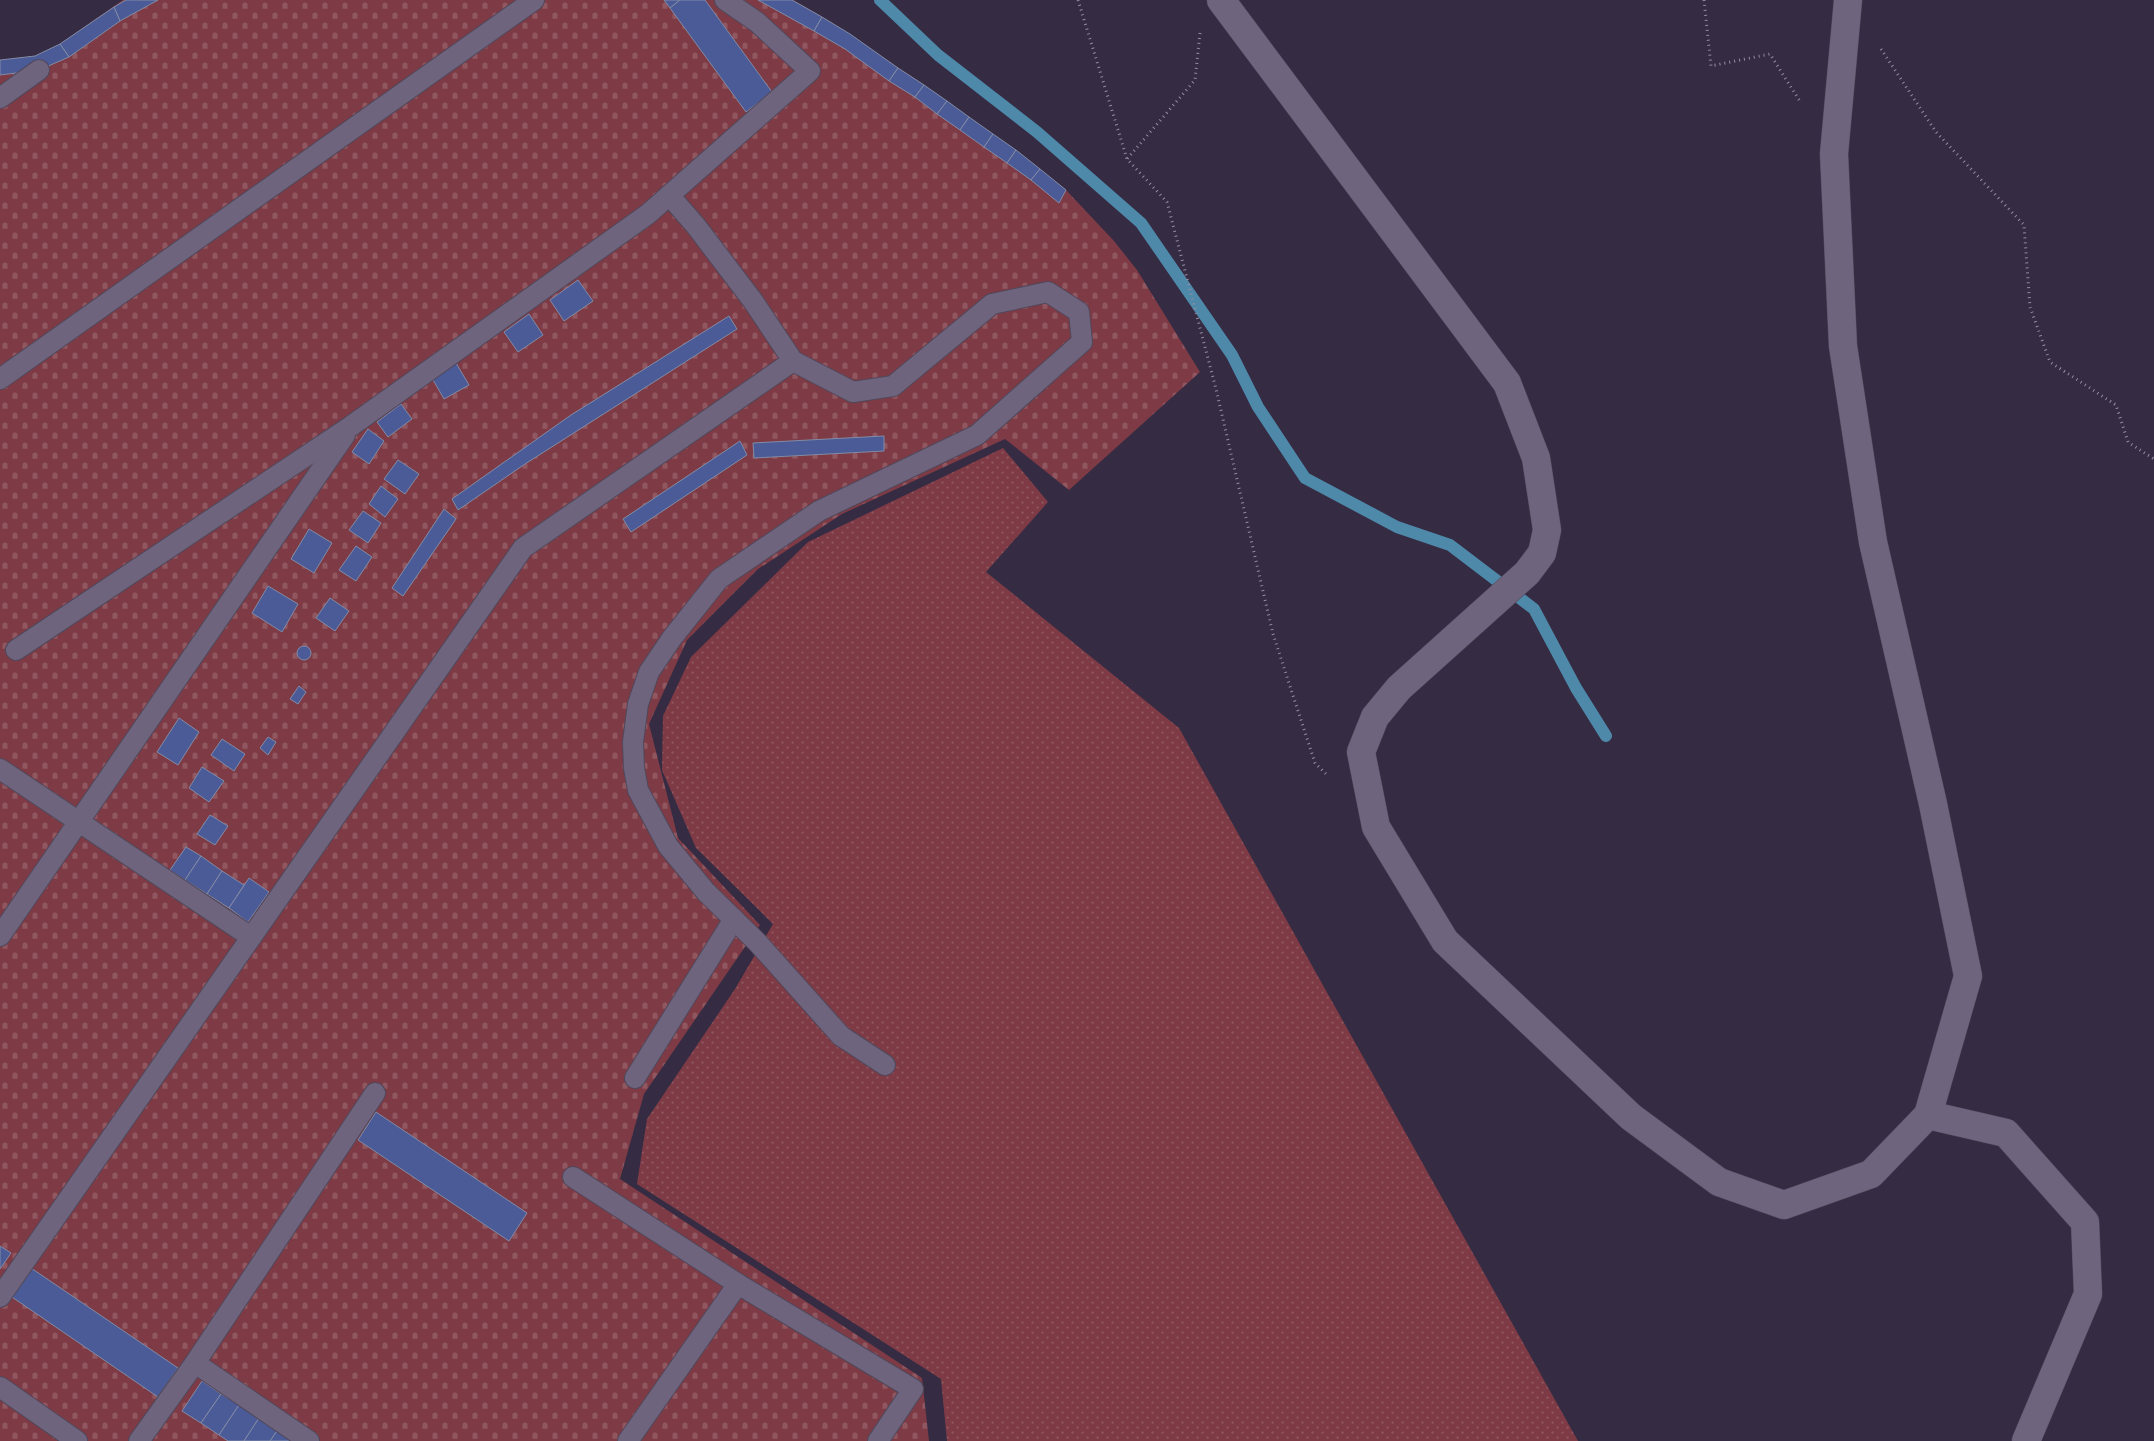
<svg xmlns="http://www.w3.org/2000/svg" width="2154" height="1441" font-family="Quicksand,sans-serif">
<style>
.grass{fill:url(#grass-dots)}
.cemetery{fill:url(#cemetery-stones)}
.lines{fill:none;stroke-linecap:round;stroke-linejoin:round}
.stream{stroke:#4e89aa;stroke-width:12}
.building{fill:#4a5b97;stroke:#828ba6}
.service-casing{stroke:#51485b;stroke-width:22}
.minor-casing{stroke:#51485b;stroke-width:29}
.secondary-casing{stroke:#51485b;stroke-width:29}
.path{stroke:#958da0;stroke-width:3;stroke-dasharray:1 4;stroke-linecap:butt}
.service{stroke:#6f647e;stroke-width:20}
.minor{stroke:#6f647e;stroke-width:28}
.secondary{stroke:#6f647e;stroke-width:28}
</style>
<defs>
<pattern id="grass-dots" width="8" height="8" patternUnits="userSpaceOnUse" patternTransform="scale(1.25)"><rect width="8" height="8" fill="#7e3b45"/><path d="M2 2h.1M6 6h.1" fill="none" stroke="#905760" stroke-width="1.8" stroke-linecap="round"/></pattern>
<pattern id="cemetery-stones" width="16" height="16" patternUnits="userSpaceOnUse" patternTransform="scale(1.25)"><rect width="16" height="16" fill="#7e3b45"/><path d="M2 7V4a2 2 0 0 1 4 0v3zM10 15v-3a2 2 0 0 1 4 0v3z" fill="#905760"/></pattern>
</defs>
<rect width="100%" height="100%" fill="#352b42"/>
<polygon class="grass" points="1003,448 1048,502 986,572 1179,728 1578,1441 947,1441 941,1379 637,1184 647,1119 735,989 773,924 696,848 662,770 663,716 691,657 808,542"/>
<polygon class="cemetery" points="123,0 793,0 822,17 924,85 1066,190 1114,241 1137,270 1200,372 1069,490 1005,439 842,514 758,569 687,640 649,724 678,838 760,925 644,1094 620,1179 922,1378 929,1441 0,1441 0,60 35,56 60,44"/>
<g class="lines">
<polyline class="stream" points="880,0 938,55 1037,132 1141,223 1232,355 1258,407 1305,478 1397,527 1450,545 1534,609 1576,688 1606,736"/>
</g>
<g class="building">
<polygon points="126,0 158,0 120,21 114,7"/>
<polygon points="664,0 680,0 670,8"/>
<polygon points="680,0 705,0 772,92 746,112 670,8"/>
<polygon points="758,0 792,0 822,17 814,31"/>
<polygon points="114,7 120,21 69,57 60,44"/>
<polygon points="822,17 850,34 898,68 889,81 845,49 814,31"/>
<polygon points="60,44 69,57 39,70 0,75 0,60 35,56"/>
<polygon points="898,68 924,85 915,97 889,81"/>
<polygon points="924,85 947,101 937,114 915,97"/>
<polygon points="947,101 969,117 960,130 937,114"/>
<polygon points="969,117 993,134 984,147 960,130"/>
<polygon points="993,134 1016,150 1007,163 984,147"/>
<polygon points="1016,150 1040,169 1031,180 1007,163"/>
<polygon points="1040,169 1066,190 1059,203 1031,180"/>
<polygon points="578,280 593,301 564,321 550,300"/>
<polygon points="529,314 543,335 518,352 504,332"/>
<polygon points="729,316 737,329 525,464 458,510 452,499 571,415"/>
<polygon points="456,363 469,385 444,399 432,378"/>
<polygon points="401,404 412,419 388,437 377,422"/>
<polygon points="368,429 384,441 369,464 352,452"/>
<polygon points="884,436 884,451 754,458 753,443"/>
<polygon points="740,441 747,455 631,532 623,519"/>
<polygon points="398,460 419,474 405,494 384,479"/>
<polygon points="381,486 398,499 385,517 369,504"/>
<polygon points="444,509 456,519 403,596 392,588"/>
<polygon points="363,511 381,523 368,543 349,530"/>
<polygon points="309,529 332,543 314,573 291,559"/>
<polygon points="356,546 372,557 356,581 339,570"/>
<polygon points="268,586 298,604 282,632 252,613"/>
<polygon points="330,598 349,611 335,631 316,618"/>
<circle cx="304" cy="653" r="7"/>
<polygon points="299,686 306,692 298,704 290,699"/>
<polygon points="179,718 199,732 178,765 157,752"/>
<polygon points="268,737 276,742 268,755 260,748"/>
<polygon points="222,739 245,754 234,771 211,755"/>
<polygon points="202,767 224,781 209,802 189,788"/>
<polygon points="210,815 228,826 215,845 197,834"/>
<polygon points="186,847 201,856 185,880 170,870"/>
<polygon points="201,856 222,871 207,894 185,880"/>
<polygon points="222,871 244,885 229,908 207,894"/>
<polygon points="249,878 269,892 248,922 229,908"/>
<polygon points="376,1112 527,1213 509,1241 358,1140"/>
<polygon points="0,1246 11,1253 0,1269"/>
<polygon points="31,1268 178,1368 158,1397 12,1297"/>
<polygon points="202,1381 221,1394 201,1423 182,1411"/>
<polygon points="221,1394 239,1405 219,1435 201,1423"/>
<polygon points="239,1405 259,1418 244,1441 228,1441 219,1435"/>
<polygon points="259,1418 277,1431 270,1441 244,1441"/>
<polygon points="277,1431 293,1441 270,1441"/>
</g>
<g class="lines">
<g class="service-casing">
<g id="service">
<polyline points="0,98 39,70"/>
<polyline points="669,195 696,226 753,301 793,361 853,392 893,386 992,304 1048,292 1079,312 1082,342 977,435 819,511 719,579 672,638 649,672 638,704 633,742 634,768 638,790 668,846 706,892 757,942 841,1036 885,1065"/>
<polyline points="0,379 534,0"/>
<polyline points="16,650 351,426 648,214 810,71 757,22 725,0"/>
<polyline points="0,769 251,937"/>
<polyline points="0,936 345,435"/>
<polyline points="635,1078 734,919"/>
<polyline points="573,1177 738,1284 913,1389 878,1441"/>
<polyline points="0,1297 523,548 793,361"/>
<polyline points="195,1363 309,1441"/>
<polyline points="0,1387 77,1441"/>
<polyline points="139,1441 195,1363 375,1093"/>
<polyline points="628,1441 738,1284"/>
</g>
</g>
<g class="minor-casing">
<polyline id="minor" points="1928,1115 2006,1133 2085,1222 2088,1294 2026,1441"/>
</g>
<g class="secondary-casing">
<polyline id="secondary" points="1221,0 1507,383 1536,458 1547,530 1542,553 1527,573 1399,688 1375,717 1361,752 1376,827 1445,941 1631,1117 1719,1182 1784,1205 1871,1174 1928,1115 1968,976 1933,804 1873,542 1843,346 1834,154 1848,0"/>
</g>
<g class="path">
<polyline points="1078,0 1127,159"/>
<polyline points="1704,0 1711,66 1770,54 1801,103"/>
<polyline points="1200,33 1195,80 1127,159 1167,202 1216,389 1273,634 1315,763 1328,776"/>
<polyline points="1881,49 1936,132 2024,225 2030,307 2050,362 2116,405 2128,442 2154,459"/>
</g>
<use href="#service" class="service"/>
<use href="#minor" class="minor"/>
<use href="#secondary" class="secondary"/>
</g>
</svg>
